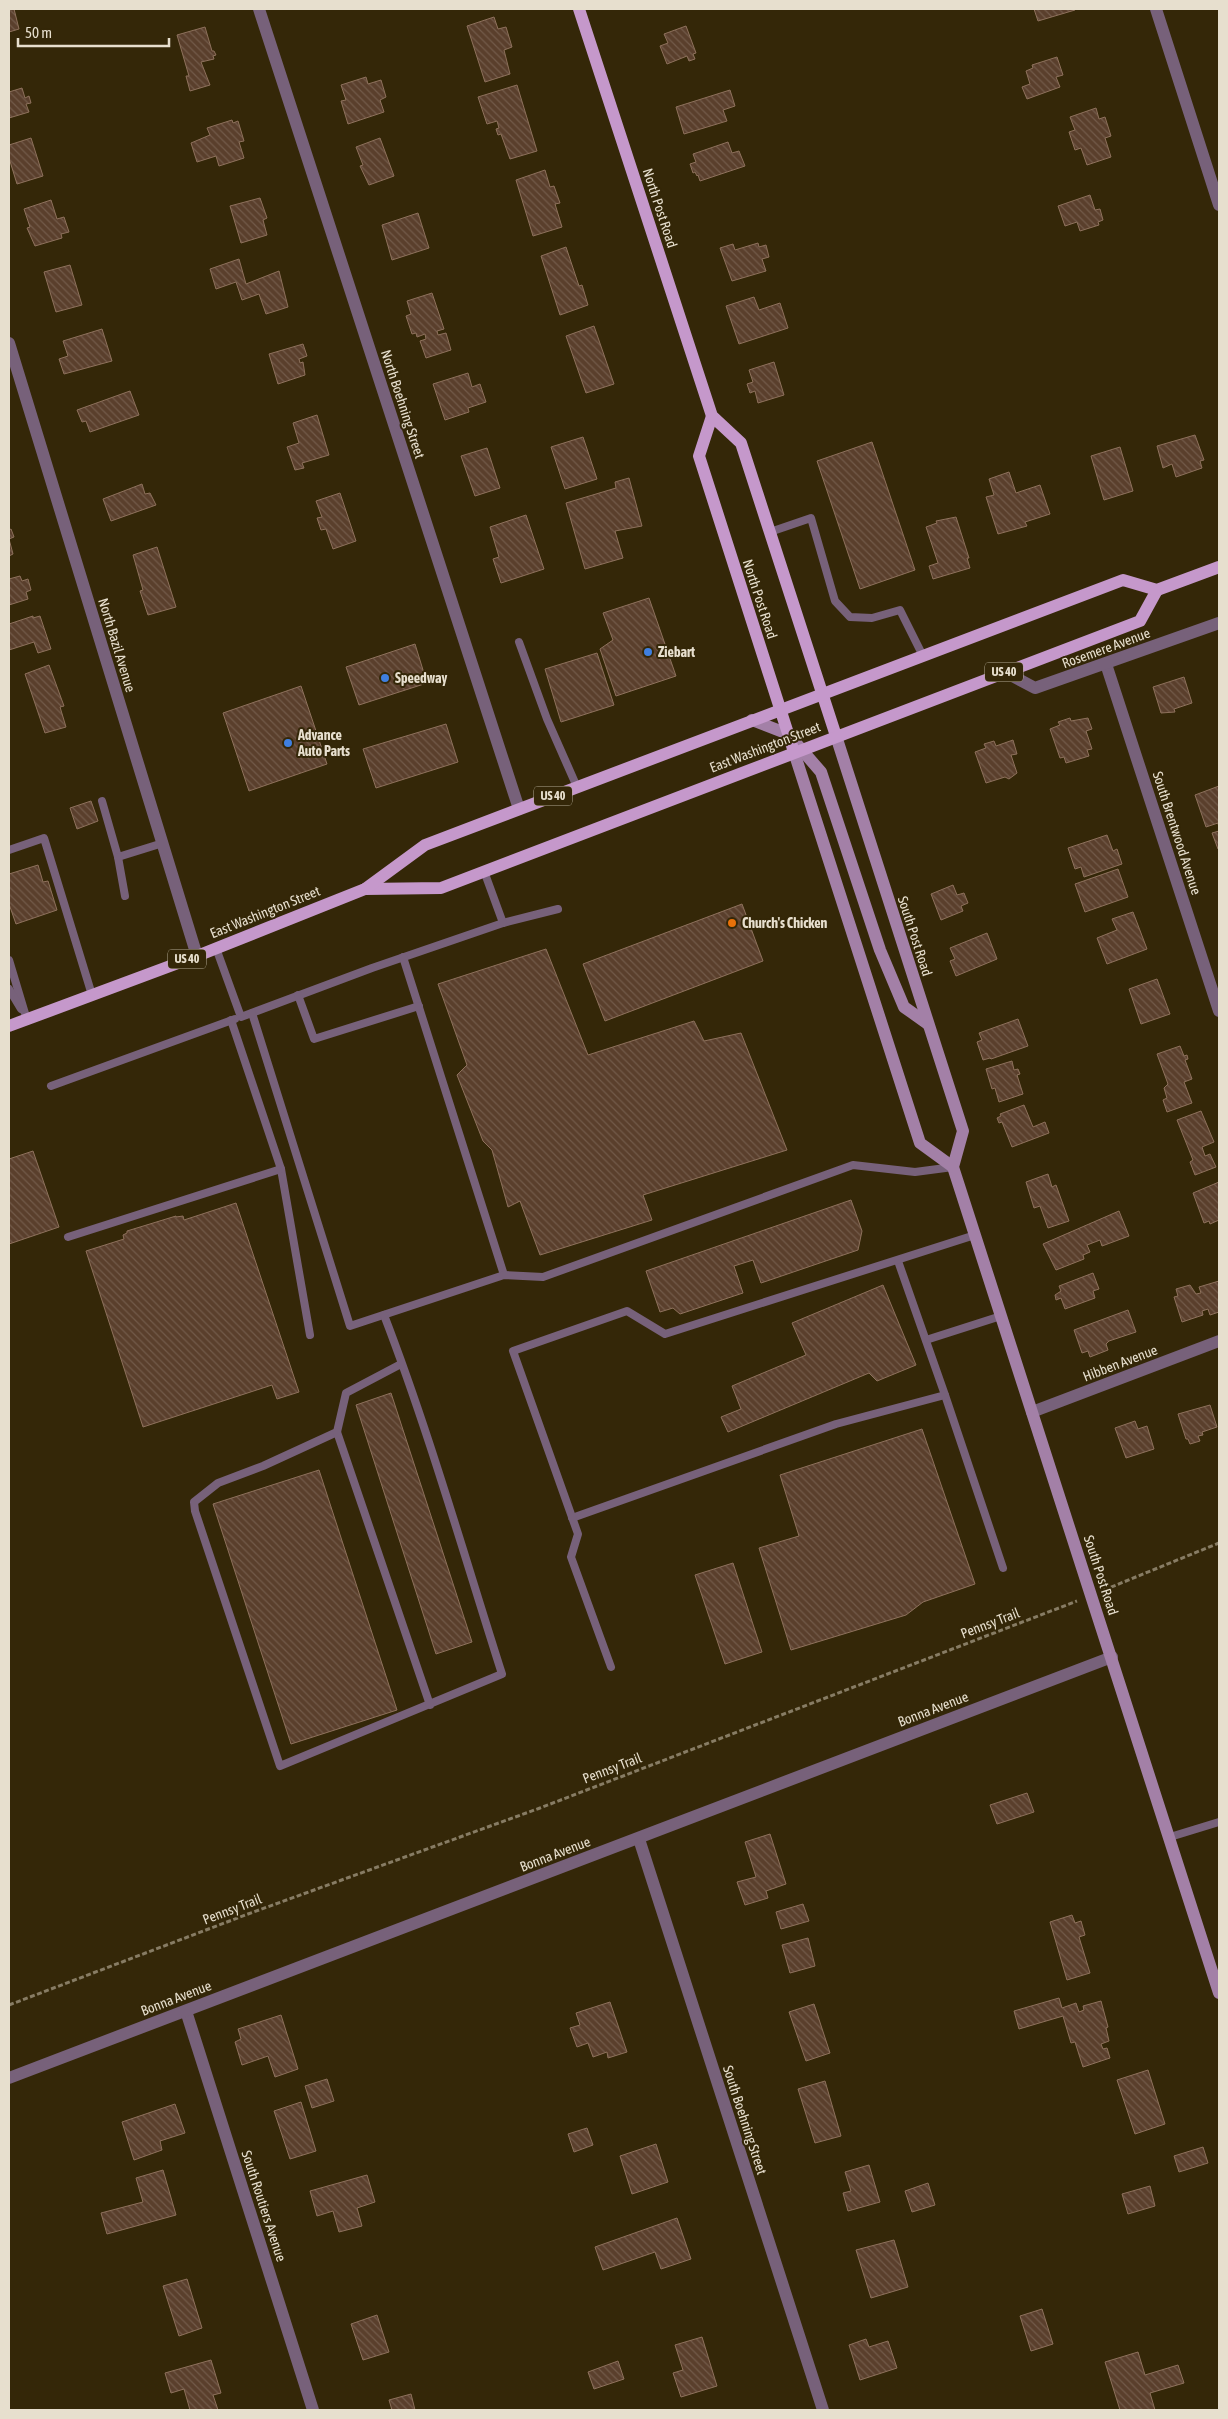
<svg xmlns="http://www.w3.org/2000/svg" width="1228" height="2419" font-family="'Asap Condensed',sans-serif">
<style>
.building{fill:url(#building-back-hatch);stroke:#8e715c}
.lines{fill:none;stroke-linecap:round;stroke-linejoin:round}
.path{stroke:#877c64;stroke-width:3;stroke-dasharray:5 2.5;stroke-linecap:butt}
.service{stroke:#77617a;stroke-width:8}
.minor{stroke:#77617a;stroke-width:12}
.secondary{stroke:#a380a7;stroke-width:12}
.primary{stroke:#c598cb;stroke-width:12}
.shop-dot{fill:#3f7fe0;stroke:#342708;stroke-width:2}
.food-dot{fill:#e8710a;stroke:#342708;stroke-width:2}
.labels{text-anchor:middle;stroke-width:4;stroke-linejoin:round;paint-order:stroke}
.shield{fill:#342708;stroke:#b1a893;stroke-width:1}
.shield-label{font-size:12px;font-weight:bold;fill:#e7dfce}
.street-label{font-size:14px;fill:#e7dfce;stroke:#342708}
.poi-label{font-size:14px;font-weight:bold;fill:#e7dfce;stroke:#342708;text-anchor:start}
</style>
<defs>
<pattern id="building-back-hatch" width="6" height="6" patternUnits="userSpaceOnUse" patternTransform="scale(1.25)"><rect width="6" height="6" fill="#5a3f2c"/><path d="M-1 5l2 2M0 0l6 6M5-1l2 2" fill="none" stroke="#725a49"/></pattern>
</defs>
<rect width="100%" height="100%" fill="#342708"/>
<g class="building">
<polygon points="9,9 14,9 19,29 9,32"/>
<polygon points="1034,9 1075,9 1075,10 1038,21"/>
<polygon points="494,17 498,29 506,27 512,47 504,50 510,74 485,82 467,26"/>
<polygon points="686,26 696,53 693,54 695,59 689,61 687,56 667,64 660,46 668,43 664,34"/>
<polygon points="205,27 212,51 214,51 216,55 213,56 214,59 201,62 210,85 190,91 186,76 189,76 177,35"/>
<polygon points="1057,57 1063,75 1056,77 1060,87 1027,99 1022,87 1030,84 1026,71 1033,68 1032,65"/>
<polygon points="366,77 368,84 381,80 386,97 380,100 384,112 348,124 341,101 346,100 341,85"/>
<polygon points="517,85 537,151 510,159 501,134 498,135 496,129 499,128 497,121 487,124 478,97"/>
<polygon points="22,88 25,98 29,96 31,103 26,104 29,112 9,118 9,92"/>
<polygon points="730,90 735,106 723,110 727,121 684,134 676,107"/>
<polygon points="1096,108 1099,119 1105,117 1111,136 1105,138 1111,157 1087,165 1081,148 1075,150 1069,132 1075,130 1070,117"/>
<polygon points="232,120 233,123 238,121 244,141 239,142 244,158 219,166 216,156 197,162 191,143 210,135 207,128"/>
<polygon points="31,138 43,176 17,184 9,158 9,145"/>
<polygon points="380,138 394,176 369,185 360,166 363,165 356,147"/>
<polygon points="728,142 732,153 739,151 745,166 700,181 698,175 697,176 695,172 693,173 690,164 696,162 693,154"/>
<polygon points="545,170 550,187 554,186 560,203 555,204 562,227 533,236 516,180"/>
<polygon points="1090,195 1095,210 1100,209 1103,220 1098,222 1099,225 1080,231 1077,222 1065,226 1058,206"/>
<polygon points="260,198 267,218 263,220 267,235 241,243 230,206"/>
<polygon points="51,200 57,219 64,217 69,232 61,234 62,238 35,246 27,228 30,227 24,209"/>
<polygon points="418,213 429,248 392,260 382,225"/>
<polygon points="758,243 759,247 766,245 769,257 762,259 766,271 732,281 720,248 733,244 735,250"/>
<polygon points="566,247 579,286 582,285 588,305 560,315 541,256"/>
<polygon points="239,259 246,284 279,271 288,307 266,314 259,294 242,300 236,282 216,289 210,269"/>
<polygon points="70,265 82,305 56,312 44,272"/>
<polygon points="432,293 444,329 437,331 438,335 446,333 451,350 426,358 420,341 426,339 425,334 417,337 416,333 412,334 406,316 411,314 407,301"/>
<polygon points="754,297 759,310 780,303 788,328 739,344 726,306"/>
<polygon points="594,326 614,384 586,393 566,336"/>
<polygon points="102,329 112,361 64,374 59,359 68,356 63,341"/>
<polygon points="303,344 307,356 299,359 300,363 303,362 305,375 278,384 269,354"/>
<polygon points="774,362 784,395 758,403 755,391 750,393 747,384 753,382 749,370"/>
<polygon points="468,373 472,387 480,384 486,402 468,408 469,412 445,420 433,384"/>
<polygon points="130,391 139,415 90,432 86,421 82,422 77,410"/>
<polygon points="317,415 329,455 302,463 304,468 295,470 287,447 299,443 293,423"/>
<polygon points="1195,435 1204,460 1200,461 1202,468 1176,477 1172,464 1163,468 1157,446"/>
<polygon points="583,437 597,479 565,489 551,447"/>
<polygon points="872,442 915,570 860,589 817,461"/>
<polygon points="1120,447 1133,491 1104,500 1091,456"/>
<polygon points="487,448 500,488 475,496 461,456"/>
<polygon points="1009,472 1016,493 1040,485 1050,514 1025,522 1027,526 998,534 986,497 994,495 989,479"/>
<polygon points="629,478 642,526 615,531 623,558 585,569 566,503 616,488 615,482"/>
<polygon points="142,484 145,494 150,493 156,505 111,521 103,499"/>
<polygon points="340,493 356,541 333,549 326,529 321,530 317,518 322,517 316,501"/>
<polygon points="526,515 544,569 501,583 493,559 499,557 490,527"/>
<polygon points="956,517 969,558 967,558 970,568 933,579 929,566 938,563 926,527 937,523 936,521"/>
<polygon points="11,529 14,537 9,539 13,554 9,556 9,530"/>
<polygon points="157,547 176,607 148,615 140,591 143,590 133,555"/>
<polygon points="20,576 22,581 28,579 31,590 26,592 28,599 9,605 9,579"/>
<polygon points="649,598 676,676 616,696 600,649 613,640 603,613"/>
<polygon points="33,616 33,618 40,616 51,649 38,653 34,642 9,650 9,624"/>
<polygon points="415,644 427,683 359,705 346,667"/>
<polygon points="597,653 614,705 561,722 545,669"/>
<polygon points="49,665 64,706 60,707 66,727 45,733 25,674"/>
<polygon points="1184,677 1192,703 1174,709 1175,712 1161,713 1153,687"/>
<polygon points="301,686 327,764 249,791 223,713"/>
<polygon points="1070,718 1071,721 1088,718 1092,729 1086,731 1092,749 1087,750 1089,756 1066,763 1064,757 1060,758 1050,729 1060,725 1058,722"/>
<polygon points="446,724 458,762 376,788 363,749"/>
<polygon points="1013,740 1017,754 1011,755 1017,773 1009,779 1005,777 986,783 975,752 986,748 984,744 994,741 996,746"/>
<polygon points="1219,786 1219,828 1218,823 1206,827 1195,795"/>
<polygon points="91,801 98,821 77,829 70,808"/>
<polygon points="1219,831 1219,848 1218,849 1212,833"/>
<polygon points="1107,835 1113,851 1117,849 1122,864 1084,877 1081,867 1075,869 1068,848"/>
<polygon points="38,865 43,882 48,881 57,910 16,924 9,904 9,874"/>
<polygon points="1118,869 1128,897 1085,912 1075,884"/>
<polygon points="953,885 957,895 964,893 968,903 961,906 963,911 941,920 931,894"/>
<polygon points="742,904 763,961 605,1021 583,964"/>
<polygon points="1133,912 1147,949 1107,964 1097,938 1117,930 1112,919"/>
<polygon points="987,933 997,959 956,976 950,961 955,959 950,948"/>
<polygon points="546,949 588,1055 694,1021 704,1041 741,1033 787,1150 643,1195 652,1220 540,1255 520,1201 508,1207 492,1150 483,1141 457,1075 467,1065 438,984"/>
<polygon points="1157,979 1170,1014 1141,1024 1129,989"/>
<polygon points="1018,1019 1028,1046 991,1059 990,1058 983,1060 977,1042 982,1040 979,1033"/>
<polygon points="1180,1046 1184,1056 1187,1055 1188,1059 1185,1060 1192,1079 1184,1082 1192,1103 1167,1112 1163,1100 1167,1098 1164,1088 1168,1084 1157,1054"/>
<polygon points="1012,1061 1014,1070 1018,1069 1020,1074 1017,1075 1023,1094 999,1102 995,1088 992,1089 986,1069"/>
<polygon points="1024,1105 1033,1127 1045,1122 1049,1133 1012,1147 1002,1122 999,1123 997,1118 1001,1116 1000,1114"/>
<polygon points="1201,1111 1214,1142 1202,1147 1205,1156 1210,1154 1216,1167 1195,1175 1190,1162 1193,1160 1177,1120"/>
<polygon points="33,1151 59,1227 9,1244 9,1159"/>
<polygon points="1048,1174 1052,1187 1056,1185 1069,1221 1048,1228 1040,1206 1034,1208 1026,1182"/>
<polygon points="1219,1182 1219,1220 1210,1224 1209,1221 1204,1223 1193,1193"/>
<polygon points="851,1200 862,1231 858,1250 761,1283 753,1260 734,1266 743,1293 680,1314 673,1308 660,1312 646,1271"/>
<polygon points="236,1203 299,1392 277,1399 272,1385 143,1427 86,1251 124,1239 123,1235 127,1233 127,1231 176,1216 176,1217 183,1216 184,1220"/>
<polygon points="1119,1211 1129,1236 1102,1246 1100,1240 1087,1245 1090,1252 1083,1255 1084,1259 1056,1270 1043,1244"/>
<polygon points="1093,1273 1099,1289 1093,1291 1095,1298 1065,1309 1061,1298 1056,1300 1055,1295 1061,1291 1059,1286"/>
<polygon points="1219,1281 1219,1312 1210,1315 1208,1309 1202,1311 1203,1315 1182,1322 1174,1297 1178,1296 1176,1289 1190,1285 1196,1294 1201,1293 1199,1287"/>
<polygon points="883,1285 916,1365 877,1381 869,1373 728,1432 721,1417 741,1409 732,1386 806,1355 792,1323"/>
<polygon points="1128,1310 1136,1332 1109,1341 1106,1344 1108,1350 1090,1357 1088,1351 1082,1353 1074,1330"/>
<polygon points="391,1393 472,1642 436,1654 356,1405"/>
<polygon points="1210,1405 1217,1427 1202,1432 1203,1435 1198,1436 1200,1441 1190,1444 1188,1439 1186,1439 1178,1414"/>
<polygon points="1135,1421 1138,1429 1147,1426 1154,1449 1126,1458 1115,1428"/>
<polygon points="922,1429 975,1584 923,1602 906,1615 791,1650 759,1548 799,1536 780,1475"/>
<polygon points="319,1470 397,1710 291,1744 213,1504"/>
<polygon points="733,1563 762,1652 725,1664 695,1575"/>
<polygon points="1027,1793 1034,1812 997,1824 990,1805"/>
<polygon points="770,1834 786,1884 766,1891 768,1898 745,1905 737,1882 756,1877 745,1842"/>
<polygon points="803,1904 809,1921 781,1929 776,1912"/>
<polygon points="1072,1915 1075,1923 1081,1921 1085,1935 1079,1937 1090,1973 1067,1980 1050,1922"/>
<polygon points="808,1938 815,1966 790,1973 782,1945"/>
<polygon points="1059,1998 1062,2008 1076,2003 1079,2012 1084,2010 1083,2006 1101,2001 1108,2027 1106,2028 1109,2041 1101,2044 1103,2049 1107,2048 1110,2058 1083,2067 1075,2042 1071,2043 1063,2016 1019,2029 1014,2011"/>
<polygon points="610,2002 627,2052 608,2058 607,2052 593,2057 588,2043 577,2047 570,2028 580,2025 576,2013"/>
<polygon points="814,2004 830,2053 806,2061 789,2012"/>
<polygon points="281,2015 298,2069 275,2077 268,2056 242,2065 235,2042 241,2039 238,2029"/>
<polygon points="1148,2070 1165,2124 1135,2134 1117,2080"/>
<polygon points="327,2079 334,2101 312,2108 305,2086"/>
<polygon points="825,2081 841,2136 815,2143 798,2089"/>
<polygon points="301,2102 316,2151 290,2159 274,2111"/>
<polygon points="175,2104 185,2133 160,2141 162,2150 134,2160 122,2122"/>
<polygon points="587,2128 593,2145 574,2152 568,2134"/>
<polygon points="656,2144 668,2182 632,2194 620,2156"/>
<polygon points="1203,2147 1208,2163 1179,2172 1174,2156"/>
<polygon points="869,2165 880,2202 848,2211 843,2193 851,2191 845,2172"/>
<polygon points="163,2170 176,2215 107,2234 101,2213 143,2202 136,2178"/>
<polygon points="367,2175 375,2202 357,2208 362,2226 339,2232 333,2211 317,2216 310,2191"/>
<polygon points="928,2183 935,2205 912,2212 905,2191"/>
<polygon points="1150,2186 1155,2206 1128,2214 1122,2194"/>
<polygon points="677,2218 691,2259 661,2269 655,2252 603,2270 595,2247"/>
<polygon points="894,2240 908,2287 871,2298 856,2250"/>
<polygon points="187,2279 202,2328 179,2336 163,2286"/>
<polygon points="1042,2309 1053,2344 1031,2351 1020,2316"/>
<polygon points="377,2315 389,2352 363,2360 351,2324"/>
<polygon points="702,2337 717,2386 681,2397 673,2373 683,2370 675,2345"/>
<polygon points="866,2339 869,2347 888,2341 897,2368 860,2380 849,2345"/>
<polygon points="1138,2352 1145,2375 1178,2365 1184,2383 1150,2393 1155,2410 1120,2410 1105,2362"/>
<polygon points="211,2360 221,2393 213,2395 218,2410 190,2410 184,2389 171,2393 165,2373"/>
<polygon points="618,2361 624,2379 594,2389 588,2372"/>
<polygon points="411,2394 415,2410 392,2410 389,2400"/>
</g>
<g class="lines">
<g class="path">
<polyline points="1104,1590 1219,1543"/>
<polyline points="9,2005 248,1914 540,1808 1077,1601"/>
</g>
<g class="service">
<polyline points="770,532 811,518 835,601 850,617 872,618 900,610 923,656"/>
<polyline points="519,642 547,719 577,787"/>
<polyline points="102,801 118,857 163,843"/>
<polyline points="9,850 44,838 92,995"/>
<polyline points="118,857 125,896"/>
<polyline points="503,923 558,909"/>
<polyline points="216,948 241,1017 372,968 503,923 484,871"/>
<polyline points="403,957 504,1275"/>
<polyline points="9,960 27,1020"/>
<polyline points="9,989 21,1009"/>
<polyline points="298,995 314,1039 419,1006"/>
<polyline points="252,1013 350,1326 504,1275 543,1277 853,1165 915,1172 953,1167"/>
<polyline points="51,1086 235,1019"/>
<polyline points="281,1169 310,1335"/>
<polyline points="68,1237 281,1169 231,1020"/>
<path d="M384,1315C429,1432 464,1555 502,1674L280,1766L195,1511L194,1502L218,1483L263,1466L337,1432L346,1393L401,1364"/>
<polyline points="926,1340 1001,1316"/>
<polyline points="945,1395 1003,1568"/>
<polyline points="337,1432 430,1705"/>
<polyline points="572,1518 836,1424 945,1395 898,1261"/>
<polyline points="611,1667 571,1557 578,1534 513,1351 627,1311 665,1334 975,1235"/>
<polyline points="1170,1837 1219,1822"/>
</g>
<g class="minor">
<polyline points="259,9 519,809"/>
<polyline points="1156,9 1219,205"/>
<polyline points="9,343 197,956"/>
<polyline points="1106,664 1219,1011"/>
<polyline points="1005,672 1035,688 1219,623"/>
<polyline points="1032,1412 1219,1341"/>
<polyline points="639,1839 823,2410"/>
<polyline points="186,2011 313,2410"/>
<polyline points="9,2078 1112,1657"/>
</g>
<g class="secondary">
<polyline points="752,720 788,734 821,772 880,950 904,1007 928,1024"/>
<polyline points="836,736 963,1131 953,1167 1219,1993"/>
<polyline points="794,752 920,1143 953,1167"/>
</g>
<g class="primary">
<polyline points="579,9 712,416 741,443 836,736"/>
<polyline points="712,416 699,456 794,752"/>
<polyline points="365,889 441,888 1140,621 1157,590"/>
<polyline points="9,1026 197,956 365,889 425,845 1123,580 1157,590 1219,567"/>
</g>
</g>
<g class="shop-dot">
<circle cx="648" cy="652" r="5"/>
<circle cx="385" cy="678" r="5"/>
<circle cx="288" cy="743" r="5"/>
</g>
<circle class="food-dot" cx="732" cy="923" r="5"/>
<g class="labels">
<g class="shield">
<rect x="985" y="662.5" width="38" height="19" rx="4"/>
<rect x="534" y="786.5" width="38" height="19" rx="4"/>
<rect x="168" y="949.5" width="38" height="19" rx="4"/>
</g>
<g class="shield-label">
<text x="1004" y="676">US 40</text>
<text x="553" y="800">US 40</text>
<text x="187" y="963">US 40</text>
</g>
<g class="street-label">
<text transform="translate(660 208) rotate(72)" y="5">North Post Road</text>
<text transform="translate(403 404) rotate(72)" y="5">North Boehning Street</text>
<text transform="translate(760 599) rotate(72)" y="5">North Post Road</text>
<text transform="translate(117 645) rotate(73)" y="5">North Bazil Avenue</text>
<text transform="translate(1106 648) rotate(-20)" y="5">Rosemere Avenue</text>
<text transform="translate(765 747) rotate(-21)" y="5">East Washington Street</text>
<text transform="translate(1177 833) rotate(72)" y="5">South Brentwood Avenue</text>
<text transform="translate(265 912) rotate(-22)" y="5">East Washington Street</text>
<text transform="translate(915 936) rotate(72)" y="5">South Post Road</text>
<text transform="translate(1120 1363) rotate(-21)" y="5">Hibben Avenue</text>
<text transform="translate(1101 1575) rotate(72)" y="5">South Post Road</text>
<text transform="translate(990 1623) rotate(-21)" y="5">Pennsy Trail</text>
<text transform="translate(933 1709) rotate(-21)" y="5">Bonna Avenue</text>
<text transform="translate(612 1768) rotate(-21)" y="5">Pennsy Trail</text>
<text transform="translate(555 1854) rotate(-21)" y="5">Bonna Avenue</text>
<text transform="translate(232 1909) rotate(-21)" y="5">Pennsy Trail</text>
<text transform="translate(176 1998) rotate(-21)" y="5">Bonna Avenue</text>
<text transform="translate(745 2120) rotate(72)" y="5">South Boehning Street</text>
<text transform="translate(264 2206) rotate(72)" y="5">South Routiers Avenue</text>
</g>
<g class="poi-label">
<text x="658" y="657">Ziebart</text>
<text x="395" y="683">Speedway</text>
<text x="298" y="740">Advance<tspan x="298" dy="16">Auto Parts</tspan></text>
<text x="742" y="928">Church's Chicken</text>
</g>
</g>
<rect width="1228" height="2419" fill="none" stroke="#e7dfce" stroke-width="20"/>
<path d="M18 38v8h151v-8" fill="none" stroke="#e7dfce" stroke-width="2.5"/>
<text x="25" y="38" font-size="15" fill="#e7dfce" stroke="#342708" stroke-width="4" paint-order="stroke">50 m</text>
</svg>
